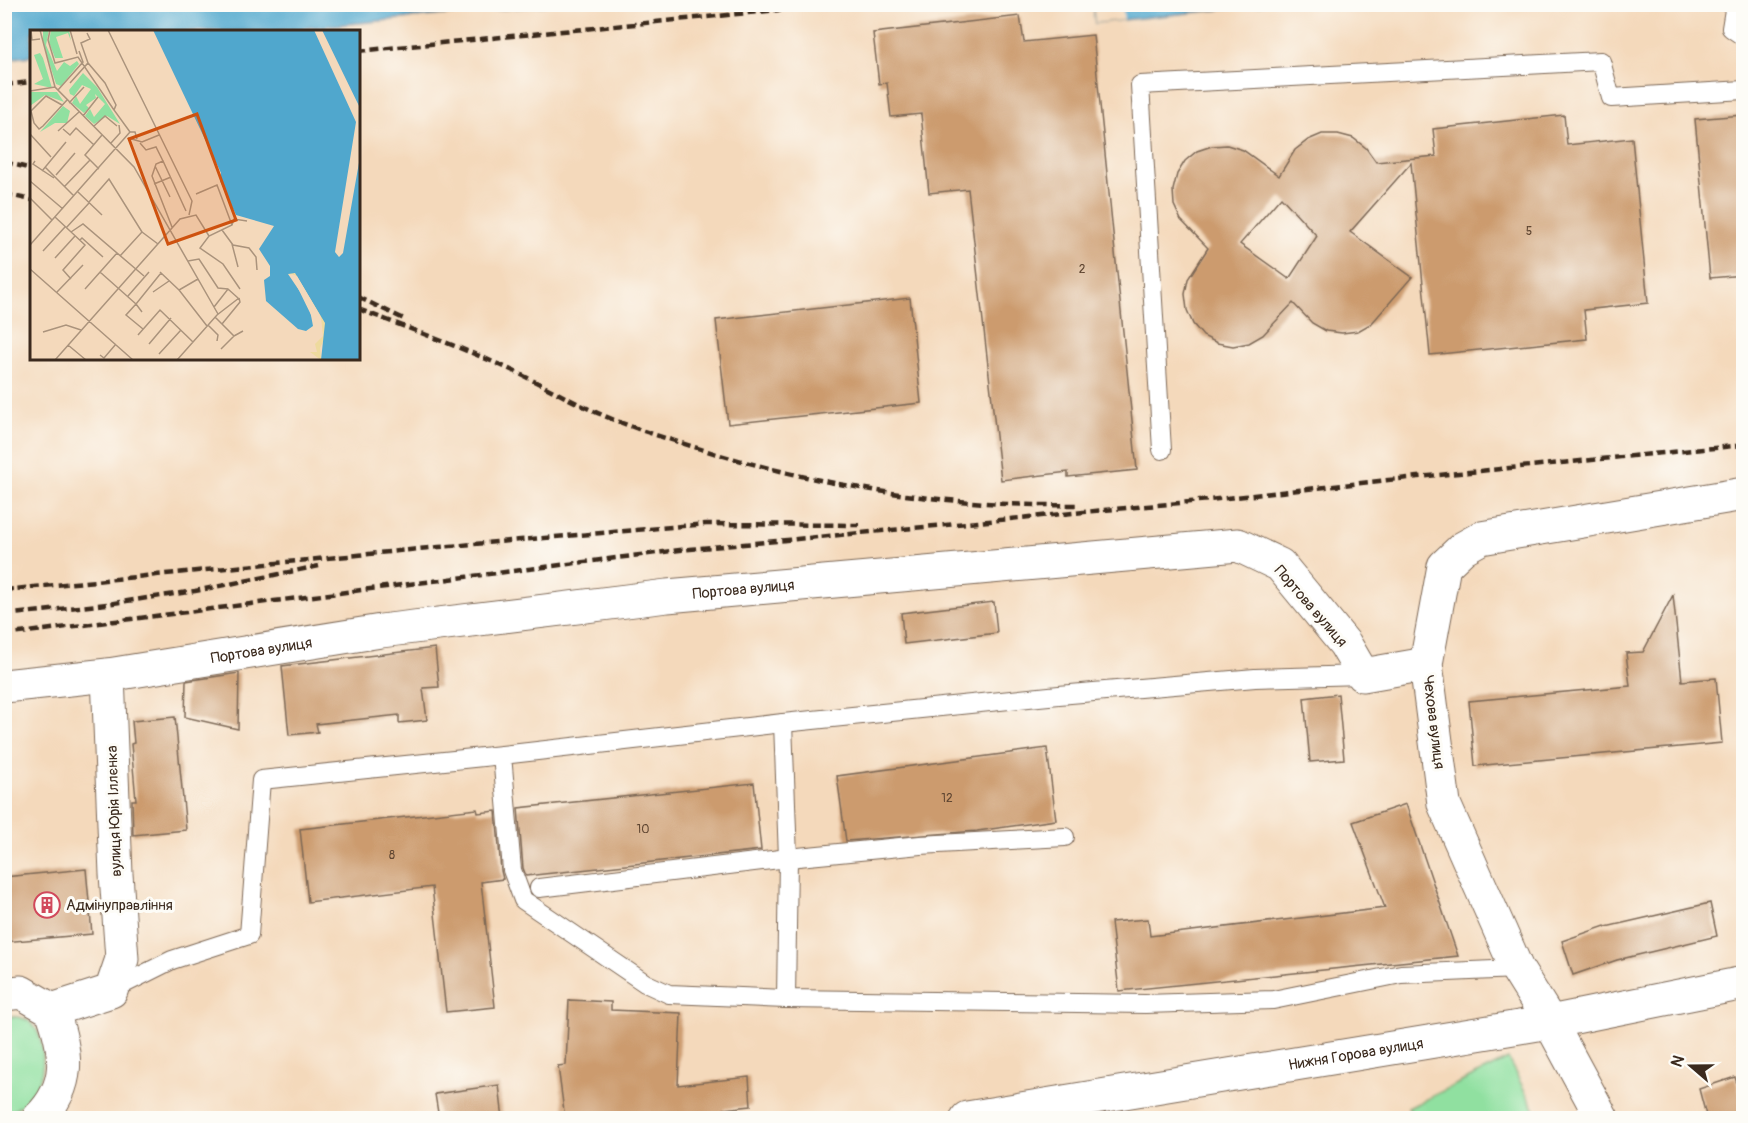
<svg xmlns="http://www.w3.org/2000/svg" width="1748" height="1123" font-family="Pangolin,sans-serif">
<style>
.garden{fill:#90e0a0;stroke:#66855f;stroke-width:1.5}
.water{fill:#50a7cd;stroke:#466876;stroke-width:1.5}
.pier{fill:#f4d9bb}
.building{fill:#cc9b6e;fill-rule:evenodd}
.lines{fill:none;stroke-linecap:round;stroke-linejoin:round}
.service-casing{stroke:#7c6755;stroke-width:20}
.minor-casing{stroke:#7c6755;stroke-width:35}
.service{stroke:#fff;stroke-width:18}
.minor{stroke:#fff;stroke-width:33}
.rail{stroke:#3b2a1e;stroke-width:4.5;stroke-dasharray:9 4.5;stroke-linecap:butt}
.labels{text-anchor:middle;stroke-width:6;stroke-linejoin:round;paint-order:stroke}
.number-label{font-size:12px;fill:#5f4632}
.street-label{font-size:15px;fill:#3b2a1e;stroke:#fdfcf7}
.poi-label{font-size:15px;fill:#3b2a1e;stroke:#fdfcf7;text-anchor:start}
.inset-road{fill:none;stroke:#aa937c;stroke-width:1.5}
.view{fill:#ce520f;fill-opacity:0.15;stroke:#ce520f;stroke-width:3}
.inset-edge{fill:none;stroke:#3b2a1e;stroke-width:3}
</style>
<rect width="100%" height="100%" fill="#fdfcf7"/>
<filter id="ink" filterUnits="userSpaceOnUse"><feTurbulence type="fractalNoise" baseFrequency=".0167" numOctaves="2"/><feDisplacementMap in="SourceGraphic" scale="12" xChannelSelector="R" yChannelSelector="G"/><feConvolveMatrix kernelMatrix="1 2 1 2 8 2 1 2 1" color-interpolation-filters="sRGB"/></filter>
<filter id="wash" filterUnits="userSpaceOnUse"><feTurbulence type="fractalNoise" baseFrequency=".008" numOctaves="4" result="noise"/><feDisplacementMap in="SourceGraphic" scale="24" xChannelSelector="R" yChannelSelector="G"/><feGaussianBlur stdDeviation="1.35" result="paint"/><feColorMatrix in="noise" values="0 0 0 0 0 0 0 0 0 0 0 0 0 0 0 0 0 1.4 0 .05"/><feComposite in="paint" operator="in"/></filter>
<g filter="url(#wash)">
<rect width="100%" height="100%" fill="#f4d9bb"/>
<g class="garden">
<path d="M5,1016C14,1017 24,1016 31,1023C46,1037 46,1071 36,1088C29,1101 18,1109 5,1114Z"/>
<polygon points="1508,1059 1539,1118 1414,1118 1408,1108"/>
</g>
<g class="water">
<polygon points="1093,4 1263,5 1095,23"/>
<polygon points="4,5 5,4 547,5 274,31 32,32 31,56 5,59"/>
</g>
<polygon class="pier" points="1093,5 1122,5 1124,20 1095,23"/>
<g id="blocks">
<g class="building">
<polygon points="1020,16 1024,42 1093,35 1137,470 1068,477 1068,472 1001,480 968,189 929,193 921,114 891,117 887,83 879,84 873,33"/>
<path d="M1564,115L1567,145L1632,138L1648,303L1584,310L1587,339L1430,355L1411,163L1350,232L1412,277L1372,323L1358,331L1342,333L1326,331L1312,323L1293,303L1263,335L1249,343L1233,346L1217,343L1203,336L1193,324L1187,310L1185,294L1188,279L1208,248L1181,220L1174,205L1173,190L1177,174L1185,161L1197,151L1212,146L1227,145L1243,150L1279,176L1295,150L1308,140L1322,134H1338L1353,138L1366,148L1376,162L1436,156L1433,129ZM1281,197L1317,236L1289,279L1240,244Z"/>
<polygon points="1743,115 1743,275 1710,278 1695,119"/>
<polygon points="910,298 921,403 728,424 716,320"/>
<polygon points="1673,595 1682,681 1716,678 1722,743 1475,766 1469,701 1630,686 1626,653 1643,652"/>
<polygon points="994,602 997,633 904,644 901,613"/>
<polygon points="435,648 439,687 423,688 427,720 399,723 399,715 316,724 318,732 289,735 282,666"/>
<polygon points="239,673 238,729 185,717 186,681"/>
<polygon points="1338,694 1344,759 1310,762 1304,698"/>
<polygon points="175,717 186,830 133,835 132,800 136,800 131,744 134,743 132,721"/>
<polygon points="1047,748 1056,820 977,831 846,841 837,776"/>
<polygon points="754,783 761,850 526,876 523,868 518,808"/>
<polygon points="1406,804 1458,956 1119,991 1111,922 1148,919 1150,936 1385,908 1353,822"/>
<polygon points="477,809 478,813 496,811 501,871 503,879 481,882 495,1007 446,1012 432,887 308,902 300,829"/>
<polygon points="86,869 92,934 4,942 4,877"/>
<polygon points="1710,903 1717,936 1617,960 1573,975 1562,941 1605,926 1606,927"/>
<polygon points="569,1000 611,1002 611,1010 681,1013 678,1085 749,1077 751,1106 724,1109 724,1112 658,1119 565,1119 558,1066 566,1065"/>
<polygon points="1735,1077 1743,1102 1743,1119 1707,1119 1699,1089"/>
<polygon points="499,1085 503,1119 439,1119 435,1094"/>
</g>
</g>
</g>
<g filter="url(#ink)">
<use href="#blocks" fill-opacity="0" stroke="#7c6755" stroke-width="1.5"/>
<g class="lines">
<g class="service-casing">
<g id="service">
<polyline points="1735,4 1731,28 1744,37"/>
<polyline points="1162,450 1140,85 1601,61 1611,98 1744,90"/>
<polyline points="1363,675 1255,678 1059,695 783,723 502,755 512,870 523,900 645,983 669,994 786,999 1145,1004 1273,1000 1401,974 1517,969"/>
<polyline points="783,723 788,858 786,999"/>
<polyline points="539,888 788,858 920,845 1065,837"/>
<polyline points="112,990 172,960 249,935 261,780 502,755"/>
</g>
</g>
<g class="minor-casing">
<g id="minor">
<path id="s1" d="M4,686L108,675L381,631L667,596L1238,545L1280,565L1345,644L1363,675L1426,664"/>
<path d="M4,994L21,992L52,1010C67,1052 72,1085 39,1118"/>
<polyline points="52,1010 111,991 122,959 116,874 108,675"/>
<path id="s2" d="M967,1118L1550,1022L1744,983"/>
<polyline points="1602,1118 1550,1022 1517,969 1444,804 1426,664 1444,566 1463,548 1481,538 1744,494"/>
</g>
</g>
<use href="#service" class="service"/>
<use href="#minor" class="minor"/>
<g class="rail">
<polyline points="358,51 830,5"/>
<polyline points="4,85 32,82"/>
<polyline points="4,162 32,169"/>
<polyline points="4,194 32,200"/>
<polyline points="358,297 404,319"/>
<path d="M358,309C405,327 452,344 498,364C540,382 579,407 622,423C653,435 685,444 717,454C837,489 950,507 1076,505"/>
<polyline points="4,590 439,547 706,524 859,525"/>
<polyline points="4,615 107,604 195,591 319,566"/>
<polyline points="4,635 680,550 1190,502 1398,479 1744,445"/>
</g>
</g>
</g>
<defs>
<g id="building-ring" transform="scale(1.35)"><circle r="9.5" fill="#fdfcf7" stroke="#d1495b" stroke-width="1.5"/><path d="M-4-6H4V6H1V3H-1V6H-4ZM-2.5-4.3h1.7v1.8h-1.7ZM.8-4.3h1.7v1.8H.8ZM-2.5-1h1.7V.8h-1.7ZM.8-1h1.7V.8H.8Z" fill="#d1495b"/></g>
</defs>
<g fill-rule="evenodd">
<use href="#building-ring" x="47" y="905"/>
</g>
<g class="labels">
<g class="number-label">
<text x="1529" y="235">5</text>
<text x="1082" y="273">2</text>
<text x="947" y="802">12</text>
<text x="643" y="833">10</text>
<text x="392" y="859">8</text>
</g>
<g class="street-label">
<text dy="5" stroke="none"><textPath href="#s1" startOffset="746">Портова вулиця</textPath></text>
<text transform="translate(1311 606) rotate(49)" y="5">Портова вулиця</text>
<text dy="5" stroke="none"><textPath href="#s1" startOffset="260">Портова вулиця</textPath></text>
<text transform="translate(1434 722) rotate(83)" y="5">Чехова вулиця</text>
<text transform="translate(114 811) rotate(-92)" y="5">вулиця Юрія Іллєнка</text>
<text dy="5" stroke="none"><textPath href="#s2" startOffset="394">Нижня Горова вулиця</textPath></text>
</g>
<g class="poi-label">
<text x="66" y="910">Адмінуправління</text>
</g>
</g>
<g transform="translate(30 30)">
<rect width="330" height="330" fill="#f4d9bb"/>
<path d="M261,241L267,245L278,259L295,293L296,305L290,318L291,330L280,322H287L285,314L293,306L291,287L267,246L258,244Z" fill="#eeda9e"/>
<path d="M13,0H19L16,15L27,41L34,32L40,36L47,31L49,34L31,56L26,54L13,13ZM21,0H39L41,11L38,3L26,7L33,28H25L19,12ZM10,23L13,28L22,58L4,54L13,49L4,25ZM53,43L67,57L90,94L77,86L64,94L55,86L60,79L64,87L75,74L65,64L66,68L56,75L59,78L54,83L42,73L46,66L50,74L61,59L52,55L44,66L40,64L39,60ZM0,62H27L34,72L15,65L0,76ZM33,76L40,81L37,93H25L10,102Z" fill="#90e0a0"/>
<path d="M123,0H330V330H291L295,293L265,243L258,244L279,275L283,296L276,301L268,299L236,271L234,250L240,246V236L229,219L244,196L206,185L190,151L191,143Z" fill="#50a7cd"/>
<path d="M284,0H292L330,78V127L313,223L309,227L305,222L326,92ZM261,244L267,246L291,287L282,274L287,288L284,291Z" fill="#f4d9bb"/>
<path class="inset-road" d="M1,0L2,10L10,9M10,0L25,57L104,137L188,284M20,0L18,10L25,33L48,27L84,80M40,0L47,24M78,0L162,171L159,185M57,3L60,9L51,13L58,33M40,53L58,33L75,53L86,75L84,80L100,102M28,60L53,32L49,21M0,61L25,57M39,73L54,57M32,75L16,66L1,81L4,93L9,99L13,96L37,70M53,86L68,67M64,96L75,86L87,96M33,99L40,105L46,98L64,115M28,101L49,82M0,104L21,127M98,108L112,112L129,105M81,113L90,103L89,95M110,113L116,120L126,117L133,131M5,131L3,134L24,148M125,136L140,167M15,137L44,166M69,139L55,125L72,105M12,141L36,112M26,145L45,123M0,151L33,179M124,154L141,147M34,157L60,130M48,162L72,185M166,164L187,155L202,195M0,168L22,190M59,172L79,149L112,202L90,226M25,187L55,215L33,240L41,249M142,197L122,146L126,134L133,131L156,181M36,198L59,173M192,200L203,215L219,218L226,227L227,240M41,202L53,194L114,246M112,202L128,214M50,210L52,208L73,227M202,214L208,237M0,215L100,102H105L107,109M13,221L35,197M25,228L45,206M158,231L169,229L188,258L198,259M0,239L103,330M70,242L106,274L96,285L113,299M130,242L149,260M168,249L149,260L177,296M55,259L87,223M210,259L193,234L170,218L179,206L202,195L204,189L217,191M27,262L53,235M123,262L139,251M98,266L119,242M184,277L198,259L208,268M112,282L106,274L131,243M185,287L204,306L213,301M192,294L210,272L209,268M178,295L188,305L187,311M13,302L36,295L51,300M108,305L130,280L163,312M119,314L141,288M38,315L56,330M191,319L204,306M129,324L151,300M70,325L74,328L86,314M25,330L150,189L166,185L179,206M147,330L187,285L209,268"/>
<path class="view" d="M167,84L206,190L138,214L99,109Z"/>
<rect width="330" height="330" class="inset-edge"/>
</g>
<rect width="1748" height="1123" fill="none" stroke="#fdfcf7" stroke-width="24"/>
<g transform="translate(1691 1066) rotate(290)" stroke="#fdfcf7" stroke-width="4.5" paint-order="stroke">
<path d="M0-4.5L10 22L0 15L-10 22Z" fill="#3b2a1e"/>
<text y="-9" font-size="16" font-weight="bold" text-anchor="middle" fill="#3b2a1e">N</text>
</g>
</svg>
